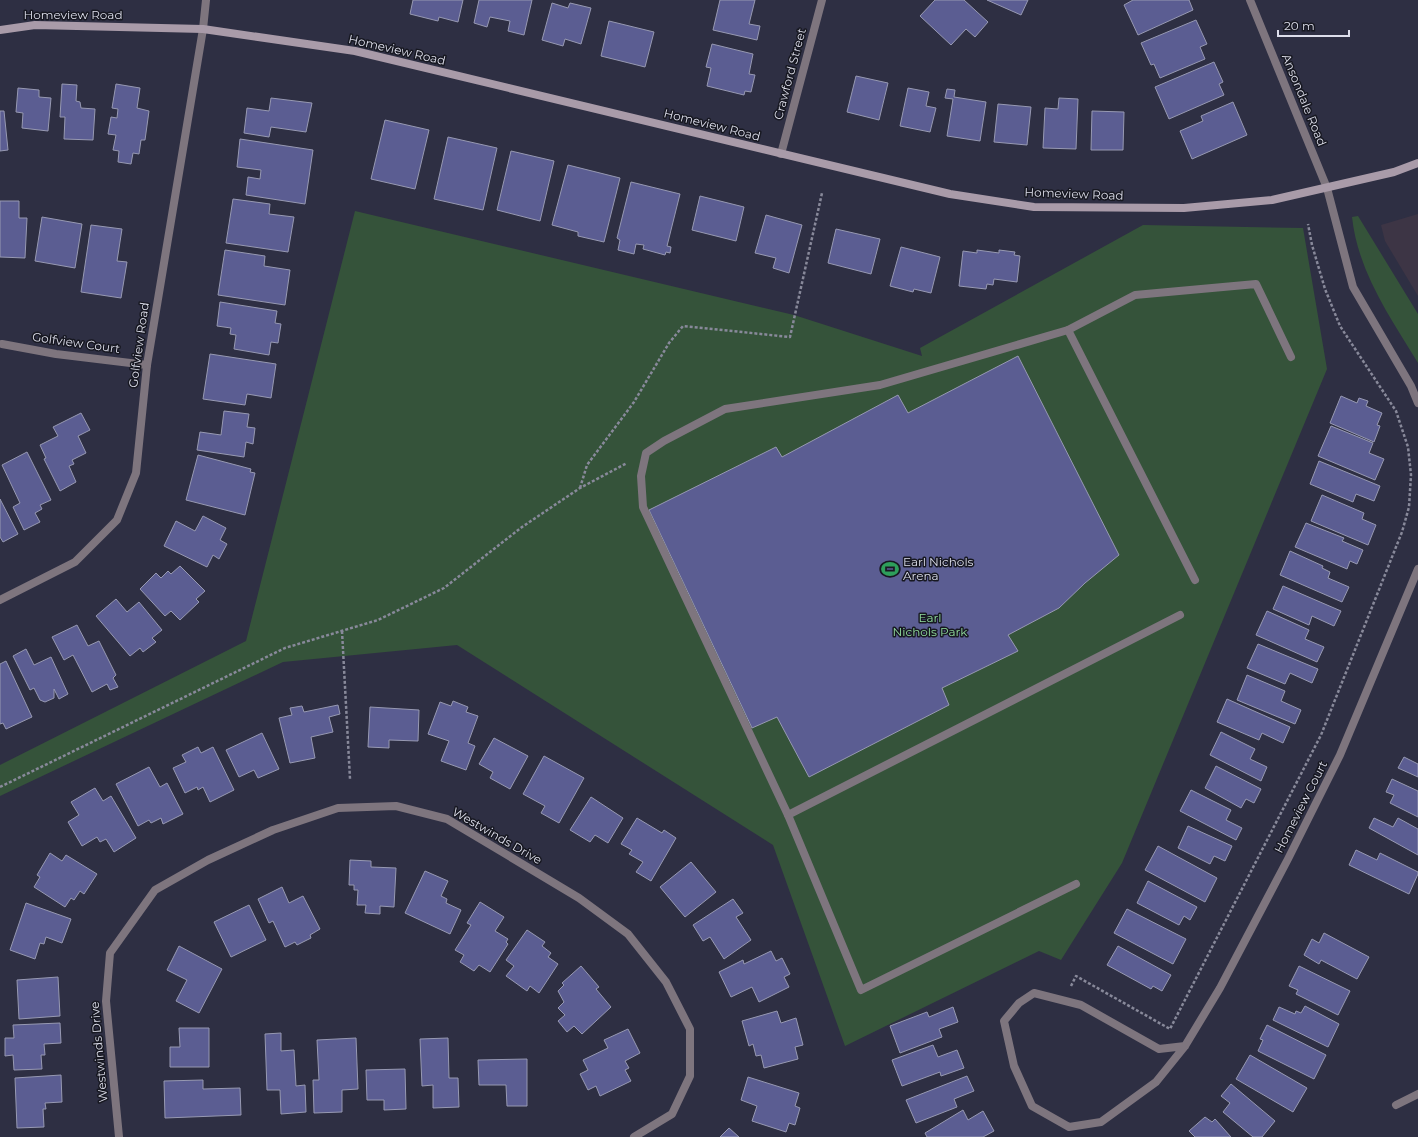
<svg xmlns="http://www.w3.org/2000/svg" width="1418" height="1137" font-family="Montserrat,sans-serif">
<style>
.commercial{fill:#3d3545}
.green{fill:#35533a}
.building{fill:#5b5d92;stroke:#9799b2}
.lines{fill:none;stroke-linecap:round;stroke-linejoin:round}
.path{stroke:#88899a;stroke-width:2.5;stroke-dasharray:3 2;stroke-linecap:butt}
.lane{stroke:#7e757e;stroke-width:8}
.street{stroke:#7e757e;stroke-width:8}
.secondary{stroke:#a99ba9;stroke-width:8}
.labels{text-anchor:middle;stroke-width:3;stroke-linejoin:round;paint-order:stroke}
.street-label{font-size:12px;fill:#dddeeb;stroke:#171821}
.poi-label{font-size:12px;fill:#dddeeb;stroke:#171821;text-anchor:start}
.park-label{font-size:12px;fill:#92dc9e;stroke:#171821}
</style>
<rect width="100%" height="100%" fill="#2e2f43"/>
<polygon class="commercial" points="1418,214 1418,296 1385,241 1381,225"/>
<g class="green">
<polygon points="355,211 794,315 922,356 920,348 1143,225 1303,228 1327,369 1122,863 1061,960 1039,951 845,1046 773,845 457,645 283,662 0,796 0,765 246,641"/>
<path d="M1358,216L1418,314V363C1390,317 1358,272 1352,217Z"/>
</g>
<g class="building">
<polygon points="413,0 463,0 458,22 439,17 438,21 410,14"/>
<polygon points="479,0 532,0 524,35 508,31 510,21 490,17 487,27 474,23"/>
<polygon points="720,0 755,0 749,24 760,26 757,40 713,30"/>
<polygon points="935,0 964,0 988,22 975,37 966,29 951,45 920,16"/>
<polygon points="987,0 1028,0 1021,15"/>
<polygon points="1133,0 1189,0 1193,10 1138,35 1124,5"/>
<polygon points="552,3 568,8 570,3 591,8 581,44 565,39 563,46 542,40"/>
<polygon points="1196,20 1207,44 1200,47 1205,59 1160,78 1154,64 1151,65 1141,43"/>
<polygon points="609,21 654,32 645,67 601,56"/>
<polygon points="712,44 753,54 749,74 755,75 751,92 745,91 744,95 707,86 711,68 706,67"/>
<polygon points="1214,62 1223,82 1219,84 1224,95 1169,119 1155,87"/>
<polygon points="856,76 888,83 879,120 847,112"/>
<polygon points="62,84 77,85 76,101 80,102 81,108 95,109 93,140 64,139 65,117 60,117"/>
<polygon points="116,84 140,88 137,108 149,111 145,140 141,140 139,154 133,153 131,164 118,162 119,151 113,150 116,135 108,134 111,117 117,118 118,109 112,108"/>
<polygon points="18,88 39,90 39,97 51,98 48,131 22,128 23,113 16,112"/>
<polygon points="908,88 929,92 926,106 936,108 930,132 900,126"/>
<polygon points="947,89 955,90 954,97 986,102 980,141 947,136 953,99 945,98"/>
<polygon points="271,98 312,103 306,132 271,127 269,137 244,133 247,108 269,111"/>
<polygon points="1059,98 1078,99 1076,149 1043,148 1045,108 1058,109"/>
<polygon points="1233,102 1247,135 1192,159 1180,131 1203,121 1201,116"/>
<polygon points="998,104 1031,107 1027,145 994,142"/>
<polygon points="0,111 4,111 8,150 0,151"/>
<polygon points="1092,111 1124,112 1123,150 1091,150"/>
<polygon points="385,120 429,130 415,189 371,179"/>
<polygon points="448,137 497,148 483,210 434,199"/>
<polygon points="240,139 313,150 305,204 246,195 248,177 260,179 261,170 237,167"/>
<polygon points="511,151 554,161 540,221 497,210"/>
<polygon points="568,165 620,178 604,242 578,236 578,232 552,225"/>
<polygon points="631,182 680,194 667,246 671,247 670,253 666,252 665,255 643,249 644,245 636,244 634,254 618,250 620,240 617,238"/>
<polygon points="700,196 744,207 736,241 692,230"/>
<polygon points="233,199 270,204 269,214 294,217 288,252 226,243"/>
<polygon points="0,201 19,201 19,218 27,218 25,258 0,257"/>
<polygon points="766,215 802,225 789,273 773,268 776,258 755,253"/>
<polygon points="42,217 82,224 75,268 35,261"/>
<polygon points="91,225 122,229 117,261 127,262 121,298 81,292"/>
<polygon points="836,229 880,239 871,274 828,263"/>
<polygon points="901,247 940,257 931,293 914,289 913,292 890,286"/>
<polygon points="225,250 265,256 264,266 290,270 285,305 218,295"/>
<polygon points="977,250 999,253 999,250 1015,252 1014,255 1020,256 1017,282 994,279 993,285 987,284 986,289 959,286 963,251 977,253"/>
<polygon points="220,302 277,311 275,323 281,324 278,343 271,342 269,355 234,349 236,335 230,334 231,328 217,326"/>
<polygon points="210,354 276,364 271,398 247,394 245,405 203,399"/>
<polygon points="1018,356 1119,555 1085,583 1059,608 1008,635 1018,651 942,688 949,705 809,777 777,717 752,728 649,510 776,447 782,457 898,395 908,413"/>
<polygon points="1341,396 1357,403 1359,398 1368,401 1366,406 1382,413 1377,425 1380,426 1374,442 1330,423"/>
<polygon points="224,411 249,414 247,427 255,428 253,444 246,442 244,457 197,450 200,432 221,435"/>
<polygon points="81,413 90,430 78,436 86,453 72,460 74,464 69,466 76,482 60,491 44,459 46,458 40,445 58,436 53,427"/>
<polygon points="1331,426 1373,443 1369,453 1384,459 1375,480 1318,456"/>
<polygon points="27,452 51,500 40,505 42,509 35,513 40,522 24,530 13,507 20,503 2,465"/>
<polygon points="198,455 251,469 250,472 255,473 245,515 186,500"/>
<polygon points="1319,461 1380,486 1374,501 1356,494 1353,502 1310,484"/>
<polygon points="1322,495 1364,513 1362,519 1376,525 1368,545 1311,521"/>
<polygon points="0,499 18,534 3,542 0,537"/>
<polygon points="203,516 226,528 220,540 227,544 219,559 213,555 207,567 164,546 176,521 195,531"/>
<polygon points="1306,523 1344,538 1342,541 1363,550 1357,564 1350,561 1347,569 1295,547"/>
<polygon points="1290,551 1323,566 1322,568 1330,572 1328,578 1349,587 1342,602 1280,575"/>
<polygon points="180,566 205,591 196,599 199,602 180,620 171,611 165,616 140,589 156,573 161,578 168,571 171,574"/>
<polygon points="1283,586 1341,611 1334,626 1312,616 1309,625 1273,609"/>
<polygon points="116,599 127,612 139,602 162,630 152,638 156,642 143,652 140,648 130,656 96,616"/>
<polygon points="1267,611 1309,630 1305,639 1324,647 1317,662 1256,635"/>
<polygon points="77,625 88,646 99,641 116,675 113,678 118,687 110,690 107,684 92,692 73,655 64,660 52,637"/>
<polygon points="1258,644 1318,669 1312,683 1290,673 1285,684 1247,668"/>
<polygon points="26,649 34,665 51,657 68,694 59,699 54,689 54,698 45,702 40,700 34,688 30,690 13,656"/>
<polygon points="6,661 32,717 6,729 3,723 0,724 0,664"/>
<polygon points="1247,675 1285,691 1281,701 1301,710 1295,724 1237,700"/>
<polygon points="1227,699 1290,727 1283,743 1262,733 1259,740 1217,722"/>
<polygon points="453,701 468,707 466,712 478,716 468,743 475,746 466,770 441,761 449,741 428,734 440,702 451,706"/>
<polygon points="338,705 340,714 329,717 333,732 311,737 315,758 290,763 279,718 292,715 290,708 302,706 304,712"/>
<polygon points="370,707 419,710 418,741 389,740 389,748 368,747"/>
<polygon points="1221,732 1255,749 1250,759 1267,767 1261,781 1210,755"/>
<polygon points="262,733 279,769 258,778 254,770 239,777 226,750"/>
<polygon points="494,738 528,756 510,789 490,778 493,772 479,764"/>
<polygon points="198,747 201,753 213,747 234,790 210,802 203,787 198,790 197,787 185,793 173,768 186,762 182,755"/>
<polygon points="544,756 584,778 559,823 541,813 545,806 523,794"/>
<polygon points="1404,757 1418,764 1418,777 1398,768"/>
<polygon points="1216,766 1261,789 1254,803 1246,799 1241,808 1205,788"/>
<polygon points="149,767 160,787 167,783 183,814 163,824 161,818 151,823 149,820 138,826 116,784"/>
<polygon points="1392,779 1418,791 1418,817 1390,803 1394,795 1386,792"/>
<polygon points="95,788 103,801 111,796 136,838 114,852 106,839 100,842 97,837 82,846 68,822 79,815 71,802"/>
<polygon points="1191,790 1231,810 1226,820 1242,828 1236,840 1180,811"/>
<polygon points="591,797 623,818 608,843 595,835 590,842 570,830"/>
<polygon points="637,818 662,833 664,830 676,838 651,881 636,872 643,862 629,854 632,850 621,844"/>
<polygon points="1374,818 1393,827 1398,818 1418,829 1418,855 1369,828"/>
<polygon points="1188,826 1232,846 1225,861 1214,856 1210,864 1178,848"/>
<polygon points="1158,846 1217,878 1205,902 1145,870"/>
<polygon points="1356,850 1377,860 1380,853 1418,872 1418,874 1409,894 1349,865"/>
<polygon points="50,853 62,861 66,855 97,874 84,894 80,891 74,900 71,898 65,907 34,887 40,877 37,875"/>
<polygon points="350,860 371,861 371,867 396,868 394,907 380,906 380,914 365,913 366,905 357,905 358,890 354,890 354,885 349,885"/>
<polygon points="691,862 716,892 685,917 660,887"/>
<polygon points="425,871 448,881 441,896 447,899 446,903 461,910 450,934 405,913"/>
<polygon points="1148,881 1197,907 1190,920 1184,916 1179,925 1137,903"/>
<polygon points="282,887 289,903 303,896 320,929 310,935 311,938 297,945 295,942 285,947 273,921 269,923 258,899"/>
<polygon points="733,899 743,913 736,917 751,940 724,959 710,937 703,941 693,925"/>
<polygon points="480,902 504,917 495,931 508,939 506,942 508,944 490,972 479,965 474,971 460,962 464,955 455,950 471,925 467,923"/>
<polygon points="26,903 71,919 62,943 46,937 44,944 40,943 35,959 10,950"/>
<polygon points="249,905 266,940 231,957 214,922"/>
<polygon points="1127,909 1186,939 1173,964 1114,933"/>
<polygon points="527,930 545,942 542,946 551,953 548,957 558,964 539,993 530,986 527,991 506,976 514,966 506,960"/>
<polygon points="1324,933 1369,957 1357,979 1321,960 1319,964 1304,955 1312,939 1319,943"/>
<polygon points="179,946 222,969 199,1013 176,1001 187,980 167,970"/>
<polygon points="1118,946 1171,975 1162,991 1153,986 1151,989 1107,965"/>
<polygon points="771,951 776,961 782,958 790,974 784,977 789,987 759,1002 752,987 731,997 719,972 743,960 744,964"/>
<polygon points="581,966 599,987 596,989 611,1007 582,1034 574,1026 567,1032 558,1021 565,1015 558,1008 564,1002 558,991 564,985 562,983"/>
<polygon points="1299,966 1350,991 1338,1015 1296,994 1298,990 1289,986"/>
<polygon points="58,977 60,1016 19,1019 17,980"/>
<polygon points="1305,1006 1339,1024 1328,1047 1273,1020 1279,1007 1295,1014 1296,1011 1301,1013"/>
<polygon points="953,1007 958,1022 939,1029 942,1037 900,1053 890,1026 927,1012 929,1017"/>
<polygon points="777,1011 781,1023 796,1018 803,1045 795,1047 798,1059 764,1068 761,1055 756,1056 753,1044 749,1046 742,1021"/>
<polygon points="60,1023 61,1043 44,1044 45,1055 41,1055 42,1069 14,1070 13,1055 5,1056 5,1038 14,1038 13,1025"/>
<polygon points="1267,1025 1326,1055 1314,1079 1258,1051 1263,1040 1260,1039"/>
<polygon points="179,1028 209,1028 209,1067 170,1067 170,1047 180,1047"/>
<polygon points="628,1029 640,1053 625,1061 629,1068 625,1070 631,1081 600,1096 596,1086 588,1090 580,1074 588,1070 583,1060 608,1048 604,1040"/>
<polygon points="281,1033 281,1051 294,1050 296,1086 305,1085 306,1112 281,1114 280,1090 267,1090 265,1034"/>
<polygon points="356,1038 358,1089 342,1090 342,1112 314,1113 313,1080 319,1080 317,1040"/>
<polygon points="448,1038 449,1078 458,1078 459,1107 433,1108 433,1085 422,1086 420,1039"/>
<polygon points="933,1045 938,1057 957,1050 964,1068 941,1076 940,1072 902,1086 892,1060"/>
<polygon points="1250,1055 1307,1088 1293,1112 1236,1079"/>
<polygon points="527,1059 527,1106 507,1106 506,1085 479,1085 478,1060"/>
<polygon points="405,1069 406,1109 384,1110 384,1100 367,1100 366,1070"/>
<polygon points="61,1075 62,1102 45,1103 46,1109 43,1109 44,1127 17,1128 15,1078"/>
<polygon points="967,1076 974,1091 954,1099 957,1107 916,1123 906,1100"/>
<polygon points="748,1077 799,1093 795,1106 800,1108 795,1125 789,1123 786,1132 752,1121 757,1106 741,1100"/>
<polygon points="203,1080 203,1089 240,1088 241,1115 165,1118 164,1081"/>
<polygon points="1231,1084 1275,1121 1262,1137 1253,1137 1223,1112 1230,1103 1221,1096"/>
<polygon points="963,1110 968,1120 983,1111 994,1131 983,1137 927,1137 925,1133"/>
<polygon points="1205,1117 1212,1122 1215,1119 1231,1137 1195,1137 1189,1131"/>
<polygon points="729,1128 739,1137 720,1137"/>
</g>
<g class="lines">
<g class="path">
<polyline points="580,488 587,465 634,402 669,343 683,326 790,337 822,193"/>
<polyline points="342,631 350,779"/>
<polyline points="0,787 285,648 378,620 444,588 522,527 580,488 627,463"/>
<polyline points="1071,986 1076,976 1170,1029 1321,735 1402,532 1409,507 1411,475 1408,447 1396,411 1340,326 1325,289 1312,245 1308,224"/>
</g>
<g class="lane">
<polyline points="1195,580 1068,330 1135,295 1256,284 1291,357"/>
<polyline points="788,815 643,507 641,476 646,453 664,441 725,409 880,385 1068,330"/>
<polyline points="1076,884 861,990 788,815 1180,615"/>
<polyline points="1396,1105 1418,1094"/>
</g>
<g class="street">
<polyline points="1250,0 1327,188 1353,287 1411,386 1418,403"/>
<polyline points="781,154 822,0"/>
<polyline points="2,344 56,354 147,365"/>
<polyline points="0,600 75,562 117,520 136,473 147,365 203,29 206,0"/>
<polyline points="1185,1046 1159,1049 1081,1005 1034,993 1019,1003 1004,1021 1014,1066 1032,1106 1069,1127 1101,1122 1156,1082 1185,1046 1220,988 1288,859 1340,755 1418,569"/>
<polyline points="119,1137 106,1001 110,953 155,890 208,860 273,830 338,808 396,806 447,819 579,898 628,934 666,982 690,1029 690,1076 672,1114 634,1137"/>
</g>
<polyline class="secondary" points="0,30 35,25 203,29 355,51 950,194 1034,207 1184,208 1272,200 1394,172 1418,163"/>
</g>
<defs>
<g id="stadium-bare" transform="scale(1.38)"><path d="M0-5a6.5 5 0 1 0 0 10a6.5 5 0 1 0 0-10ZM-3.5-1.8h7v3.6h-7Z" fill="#2e9e5b" stroke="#171821" stroke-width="2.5" paint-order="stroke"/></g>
</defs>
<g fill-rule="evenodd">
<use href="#stadium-bare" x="890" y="569"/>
</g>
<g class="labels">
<g class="street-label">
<text x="73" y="19">Homeview Road</text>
<text transform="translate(397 50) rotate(13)" y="4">Homeview Road</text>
<text transform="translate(790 74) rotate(-75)" y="4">Crawford Street</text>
<text transform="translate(1304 100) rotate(68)" y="4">Ansondale Road</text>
<text transform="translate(712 125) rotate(14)" y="4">Homeview Road</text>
<text transform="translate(1074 194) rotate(2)" y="4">Homeview Road</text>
<text transform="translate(76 343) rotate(8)" y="4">Golfview Court</text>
<text transform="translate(139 345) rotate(-82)" y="4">Golfview Road</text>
<text transform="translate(1301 807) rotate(-63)" y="4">Homeview Court</text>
<text transform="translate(497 836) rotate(30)" y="4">Westwinds Drive</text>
<text transform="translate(99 1052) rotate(-95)" y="4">Westwinds Drive</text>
</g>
<g class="poi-label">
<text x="903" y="566">Earl Nichols<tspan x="903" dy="14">Arena</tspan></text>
</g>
<g class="park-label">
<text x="930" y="622">Earl<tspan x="930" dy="14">Nichols Park</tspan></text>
</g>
</g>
<path d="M1278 30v6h71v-6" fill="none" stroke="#dddeeb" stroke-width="2"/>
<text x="1284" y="30" font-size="12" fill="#dddeeb" stroke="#171821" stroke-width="3" paint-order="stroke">20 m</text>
</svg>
